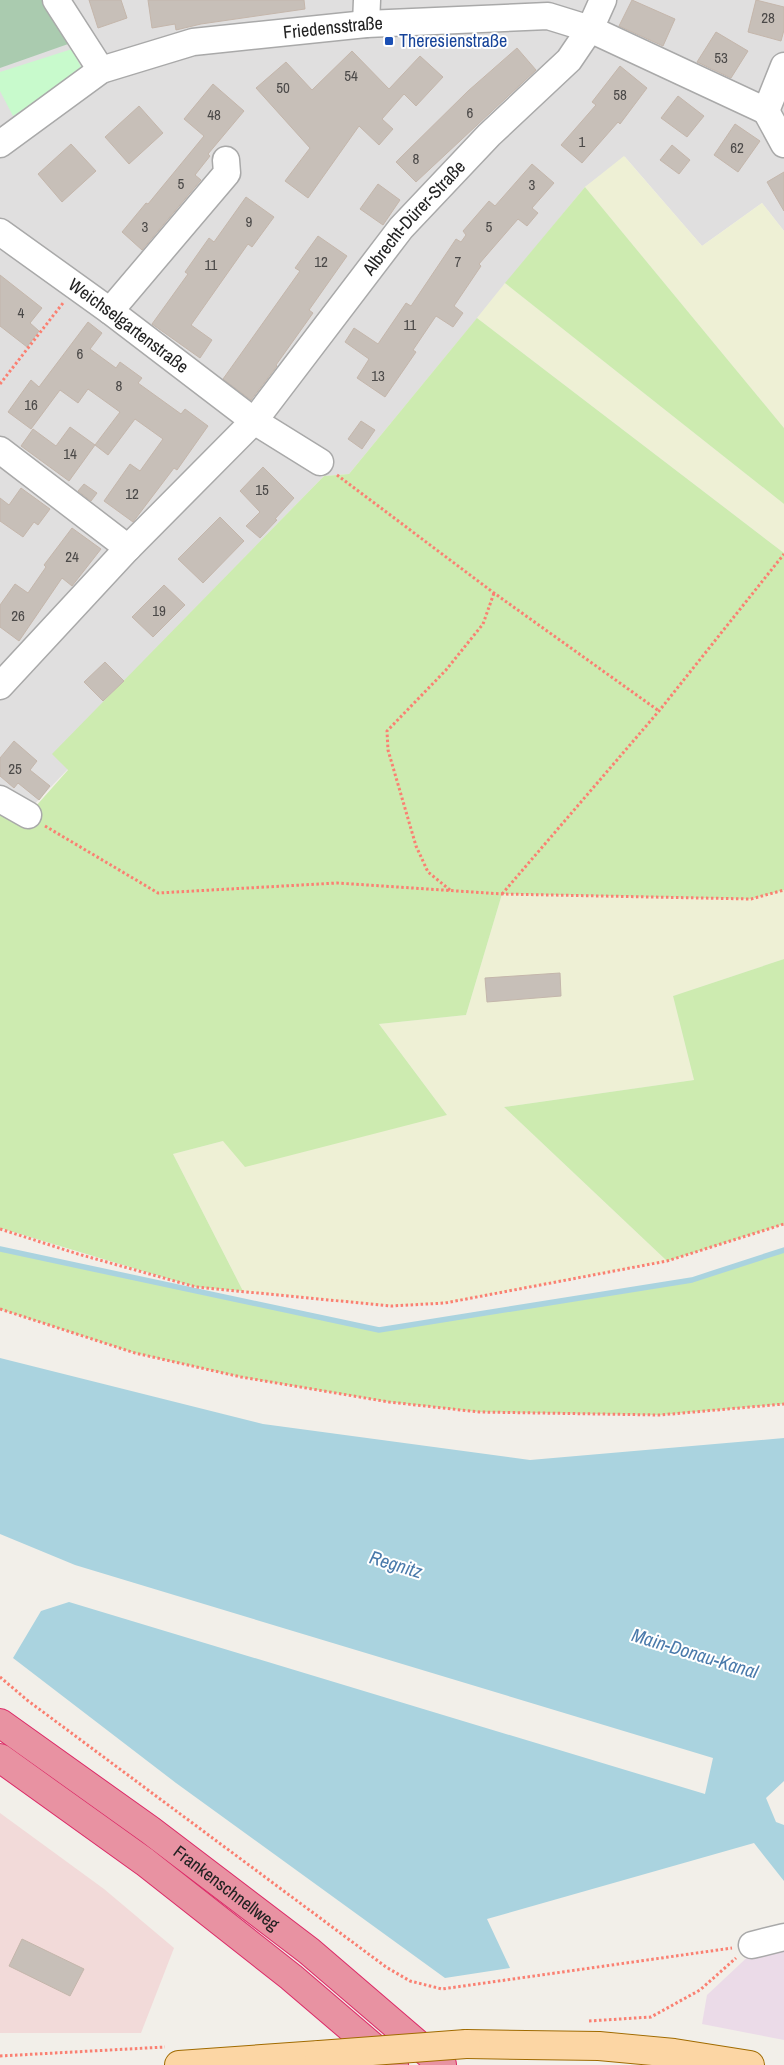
<svg xmlns="http://www.w3.org/2000/svg" width="784" height="2065" font-family="'Archivo Narrow',sans-serif">
<style>
.residential{fill:#e0dfdf}
.commercial{fill:#f2dad9}
.industrial{fill:#ebdbe8}
.farmland{fill:#eef0d5}
.grass{fill:#cdebb0}
.cemetery{fill:#aacbaf}
.park{fill:#c8facc}
.water{fill:#aad3df}
.lines{fill:none;stroke-linecap:round;stroke-linejoin:round}
.stream{stroke:#aad3df;stroke-width:5.5}
.building{fill:#c7bfb8;stroke:#c4b6ab}
.minor-casing{stroke:#a9a9a9;stroke-width:29}
.major-casing{stroke:#a06b00;stroke-width:30}
.highway-casing{stroke:#dc2a67;stroke-width:30}
.path{stroke:#fa8072;stroke-width:3;stroke-dasharray:2.5 2.5;stroke-linecap:butt}
.minor{stroke:#fff;stroke-width:26}
.major{stroke:#fcd6a4;stroke-width:28}
.highway{stroke:#e892a2;stroke-width:28}
.major-bridge-casing{stroke:#a06b00;stroke-width:30;stroke-linecap:butt}
.major-bridge{stroke:#fcd6a4;stroke-width:28}
.transit-dot{fill:#1a4fb4;stroke:#fff;stroke-width:2}
.labels{text-anchor:middle;stroke-width:4;stroke-linejoin:round;paint-order:stroke}
.number-label{font-size:15px;fill:#4b4948}
.street-label{font-size:18px;fill:#222;stroke:#fff}
.transit-label{font-size:18px;fill:#164399;stroke:#fff;text-anchor:start}
.water-label{font-size:19px;font-style:italic;fill:#4a7aab;stroke:#fff}
</style>
<rect width="100%" height="100%" fill="#f2efe9"/>
<polygon class="residential" points="0,0 784,0 784,231 762,203 702,246 625,157 585,187 349,474 324,476 53,754 68,769 28,811 0,795"/>
<polygon class="commercial" points="0,1813 104,1889 174,1948 141,2033 0,2033"/>
<polygon class="industrial" points="784,1943 784,2040 702,2024 707,1995 755,1950"/>
<g class="farmland">
<polygon points="624,156 702,246 762,203 784,231 784,428 585,187"/>
<polygon points="505,283 784,504 784,553 477,318"/>
<polygon points="784,890 784,959 673,996 694,1080 504,1107 667,1261 445,1303 391,1306 243,1291 173,1154 223,1141 447,1115 379,1024 466,1015 502,894 751,899"/>
</g>
<g class="grass">
<polygon points="585,187 784,428 784,504 505,283"/>
<polygon points="477,318 784,553 784,890 751,899 502,894 466,1015 379,1024 447,1115 245,1167 223,1141 173,1154 243,1291 196,1287 0,1228 0,799 28,815 68,770 52,754 324,476 349,474"/>
<polygon points="784,959 784,1224 667,1261 504,1107 694,1080 673,996"/>
<polygon points="0,1249 379,1330 692,1280 784,1250 784,1404 660,1415 479,1412 389,1402 241,1377 135,1353 0,1309"/>
</g>
<polygon class="cemetery" points="0,0 43,0 71,43 0,68"/>
<polygon class="park" points="72,49 83,71 13,116 0,91 0,72"/>
<polygon class="water" points="0,1358 263,1424 530,1460 784,1438 784,1781 766,1798 776,1822 784,1825 784,1881 754,1843 487,1919 510,1968 445,1978 176,1783 13,1658 41,1611 69,1602 705,1794 713,1758 75,1565 0,1534"/>
<g class="lines">
<polyline class="stream" points="0,1249 379,1330 692,1280 784,1250"/>
</g>
<g class="building">
<polygon points="89,0 121,0 127,18 98,28"/>
<polygon points="148,0 304,0 305,9 201,24 176,30 175,24 152,28"/>
<polygon points="632,0 675,19 663,46 619,26"/>
<polygon points="756,0 784,7 784,30 781,41 748,32"/>
<polygon points="716,32 748,51 731,78 697,62"/>
<polygon points="517,48 536,70 416,182 396,162 468,91"/>
<polygon points="352,51 389,89 420,56 443,77 416,106 404,94 382,119 393,129 379,145 359,126 308,198 285,181 310,148 256,88 286,62 312,90"/>
<polygon points="620,66 647,88 620,124 618,122 582,163 561,145 596,105 592,102"/>
<polygon points="213,84 244,111 208,154 210,156 195,175 201,180 142,250 122,232 146,203 148,204 204,136 184,119"/>
<polygon points="678,96 704,116 687,137 661,118"/>
<polygon points="139,106 163,133 129,164 105,137"/>
<polygon points="735,124 760,141 738,172 714,155"/>
<polygon points="71,144 96,171 62,202 38,174"/>
<polygon points="672,145 690,160 679,174 660,160"/>
<polygon points="532,164 554,183 532,208 538,213 527,226 518,219 479,264 481,266 454,306 463,313 453,327 436,316 413,350 416,352 385,397 357,378 369,359 345,342 354,328 378,344 406,303 411,306 456,239 461,242 466,235 463,231 489,201 495,206"/>
<polygon points="784,172 784,211 767,182"/>
<polygon points="378,184 400,200 383,225 360,209"/>
<polygon points="246,197 274,217 252,247 248,244 191,325 212,340 200,358 152,324 188,274 185,272 209,238 214,242"/>
<polygon points="318,236 347,256 309,310 313,313 276,365 277,366 251,400 223,379 300,271 295,268"/>
<polygon points="0,275 42,308 30,323 39,331 27,347 0,326"/>
<polygon points="88,322 102,333 90,349 116,368 120,362 142,378 138,383 181,414 185,409 208,426 177,470 174,468 133,522 104,501 130,464 140,471 163,439 135,419 108,455 95,445 120,412 88,389 78,403 60,390 31,429 8,412 31,380 39,387"/>
<polygon points="361,421 375,430 362,449 348,439"/>
<polygon points="70,427 95,445 69,481 21,446 33,429 56,446"/>
<polygon points="263,467 294,498 275,519 277,520 260,538 246,526 260,512 240,491"/>
<polygon points="84,484 97,493 91,501 78,491"/>
<polygon points="21,488 50,509 38,525 34,522 23,537 0,521 0,498 9,505"/>
<polygon points="220,517 244,541 203,583 178,559"/>
<polygon points="72,528 101,549 72,586 62,578 19,641 0,627 0,605 15,584 28,593 46,567 44,565"/>
<polygon points="164,585 185,605 153,637 132,617"/>
<polygon points="105,662 124,681 103,701 84,682"/>
<polygon points="14,741 37,761 30,770 50,786 39,800 18,783 14,788 0,776 0,758"/>
<polygon points="560,973 561,996 487,1002 485,978"/>
<polygon points="22,1939 84,1969 70,1996 9,1966"/>
</g>
<g class="lines">
<g class="minor-casing">
<g id="minor">
<polyline points="56,0 101,70"/>
<polyline points="366,24 367,0"/>
<polyline points="766,111 784,66"/>
<polyline points="766,111 784,144"/>
<path id="s1" d="M0,144L101,70L193,42L366,24L548,16L590,29L766,111"/>
<path id="s2" d="M0,232L110,311L254,421L320,462"/>
<polyline points="110,311 227,173 226,160"/>
<polyline points="0,450 128,548"/>
<path id="s3" d="M0,686L128,548L254,421L401,228L489,135L569,60L590,29L603,0"/>
<polyline points="0,799 28,815"/>
<polyline points="752,1945 784,1937"/>
</g>
</g>
<g class="major-casing">
<g id="major">
<polyline points="466,2044 599,2046 674,2053 750,2065"/>
<polyline points="179,2065 319,2055"/>
</g>
</g>
<g class="highway-casing">
<g id="highway">
<path id="s4" d="M0,1723L150,1830L309,1951L442,2065"/>
<polyline points="0,1758 145,1862 291,1977 394,2065"/>
</g>
</g>
<g class="path">
<polyline points="0,384 63,303"/>
<polyline points="337,475 494,593 659,711"/>
<polyline points="45,826 158,893 337,883 502,894 751,899 784,890"/>
<polyline points="450,890 428,872 416,846 388,750 387,731 446,670 483,624 494,593"/>
<polyline points="502,894 659,711 784,554"/>
<polyline points="0,1229 78,1254 196,1287 391,1306 445,1303 667,1261 784,1224"/>
<polyline points="0,1309 135,1353 241,1377 389,1402 479,1412 660,1415 784,1404"/>
<polyline points="0,1677 27,1700 386,1967 410,1981 442,1989 732,1948"/>
<polyline points="589,2021 651,2017 700,1990 736,1958"/>
<polyline points="0,2056 165,2047"/>
</g>
<use href="#minor" class="minor"/>
<use href="#major" class="major"/>
<use href="#highway" class="highway"/>
<g class="major-bridge-casing">
<polyline id="major-bridge" points="319,2055 466,2044"/>
</g>
<use href="#major-bridge" class="major-bridge"/>
</g>
<rect class="transit-dot" x="384" y="36" width="10" height="10" rx="2.5"/>
<g class="labels">
<g class="number-label">
<text x="768" y="23">28</text>
<text x="721" y="63">53</text>
<text x="351" y="81">54</text>
<text x="283" y="93">50</text>
<text x="620" y="100">58</text>
<text x="470" y="118">6</text>
<text x="214" y="120">48</text>
<text x="582" y="147">1</text>
<text x="737" y="153">62</text>
<text x="416" y="164">8</text>
<text x="181" y="189">5</text>
<text x="532" y="190">3</text>
<text x="249" y="227">9</text>
<text x="145" y="232">3</text>
<text x="489" y="232">5</text>
<text x="321" y="267">12</text>
<text x="458" y="267">7</text>
<text x="211" y="270">11</text>
<text x="21" y="318">4</text>
<text x="410" y="330">11</text>
<text x="80" y="359">6</text>
<text x="378" y="381">13</text>
<text x="119" y="391">8</text>
<text x="31" y="410">16</text>
<text x="70" y="459">14</text>
<text x="262" y="495">15</text>
<text x="132" y="499">12</text>
<text x="72" y="562">24</text>
<text x="159" y="616">19</text>
<text x="18" y="621">26</text>
<text x="15" y="774">25</text>
</g>
<g class="street-label">
<text dy="6" stroke="none"><textPath href="#s1" startOffset="362">Friedensstraße</textPath></text>
<text dy="6" stroke="none"><textPath href="#s3" startOffset="626">Albrecht-Dürer-Straße</textPath></text>
<text dy="6" stroke="none"><textPath href="#s2" startOffset="159">Weichselgartenstraße</textPath></text>
<text dy="6" stroke="none"><textPath href="#s4" startOffset="280">Frankenschnellweg</textPath></text>
</g>
<g class="transit-label">
<text x="399" y="47">Theresienstraße</text>
</g>
<g class="water-label">
<text transform="translate(396 1564) rotate(17)" y="7">Regnitz</text>
<text transform="translate(695 1653) rotate(17)" y="7">Main-Donau-Kanal</text>
</g>
</g>
</svg>
